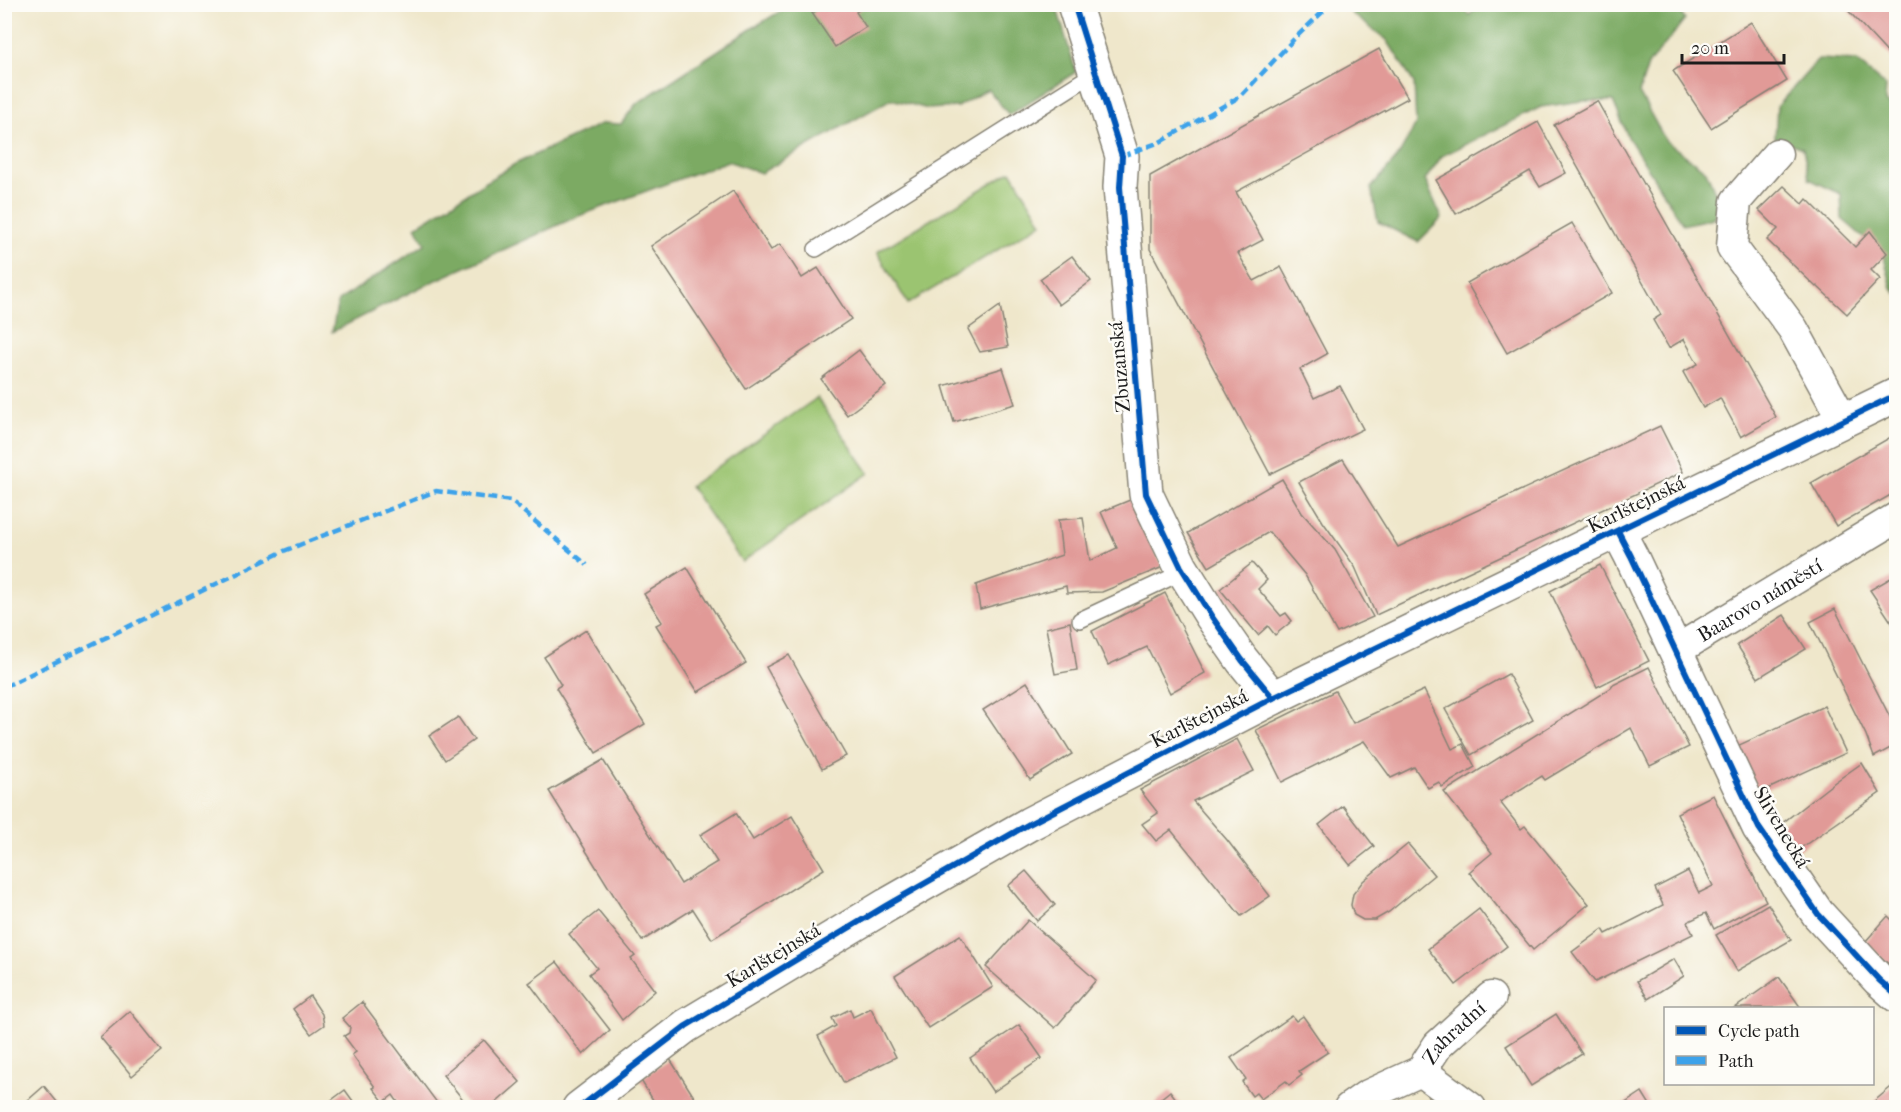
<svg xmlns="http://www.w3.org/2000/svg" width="1901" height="1112" font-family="'IM FELL French Canon',serif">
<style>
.green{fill:#9bc471;stroke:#5c7046;stroke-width:1.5}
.forest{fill:#7caa63;stroke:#4c6340;stroke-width:1.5}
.building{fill:#e19a97}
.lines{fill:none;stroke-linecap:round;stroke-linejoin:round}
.service-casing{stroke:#868274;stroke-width:18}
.minor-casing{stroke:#868274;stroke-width:33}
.tertiary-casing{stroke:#868274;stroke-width:36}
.service{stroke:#fff;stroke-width:15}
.minor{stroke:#fff;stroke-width:30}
.tertiary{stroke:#fff;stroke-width:33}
.quiet{stroke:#3da2ea;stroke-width:4.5;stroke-dasharray:9 4.5;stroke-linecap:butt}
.cycleway-casing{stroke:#fdfcf7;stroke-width:10}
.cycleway{stroke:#0057b8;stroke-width:6}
.labels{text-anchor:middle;stroke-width:5;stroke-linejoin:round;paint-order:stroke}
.street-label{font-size:20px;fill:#1c1c1c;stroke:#fdfcf7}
</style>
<rect width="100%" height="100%" fill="#fdfcf7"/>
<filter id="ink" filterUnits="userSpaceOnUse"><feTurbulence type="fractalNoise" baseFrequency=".0167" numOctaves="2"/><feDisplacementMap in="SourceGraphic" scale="12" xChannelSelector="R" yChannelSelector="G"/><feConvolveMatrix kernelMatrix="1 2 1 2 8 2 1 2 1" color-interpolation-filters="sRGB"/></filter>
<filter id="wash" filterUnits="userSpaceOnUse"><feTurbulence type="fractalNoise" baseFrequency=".008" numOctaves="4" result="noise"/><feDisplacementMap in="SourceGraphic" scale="24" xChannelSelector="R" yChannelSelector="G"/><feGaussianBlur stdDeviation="1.35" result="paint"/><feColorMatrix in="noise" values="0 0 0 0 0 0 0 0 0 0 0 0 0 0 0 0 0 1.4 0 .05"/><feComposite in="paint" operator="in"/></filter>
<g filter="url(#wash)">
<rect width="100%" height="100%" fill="#efe7cb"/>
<g class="green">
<polygon points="1011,171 1042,223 908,304 877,252"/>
<polygon points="817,398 869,473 742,562 690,486"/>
</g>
<g class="forest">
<polygon points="791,5 1056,5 1076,72 1009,115 988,89 957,107 928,109 891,99 761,173 728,161 576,217 421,287 332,332 338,301 425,244 416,226 515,164 603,123 621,124 636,104 754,27"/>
<polygon points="1353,5 1460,5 1470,15 1478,5 1545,4 1552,7 1582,4 1676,5 1685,20 1648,65 1639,93 1666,141 1706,171 1720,204 1713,218 1683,225 1628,137 1613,101 1582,101 1541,107 1442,156 1425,180 1442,218 1418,242 1378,222 1371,188 1397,158 1416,124 1414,83 1387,40 1351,13"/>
<polygon points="1819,59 1856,61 1886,86 1885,102 1896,107 1896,293 1892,288 1883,254 1842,219 1841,194 1809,179 1803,148 1775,138 1777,106"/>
</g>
<g id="blocks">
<g class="building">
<polygon points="826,4 868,4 856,12 866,27 835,47 812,13"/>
<polygon points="1842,4 1891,4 1896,10 1896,62"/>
<polygon points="1751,22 1787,81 1711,128 1673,71"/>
<polygon points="1379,49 1408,98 1236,192 1263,240 1238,253 1254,281 1281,267 1327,354 1300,369 1314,398 1340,386 1363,429 1270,474 1150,249 1150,176"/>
<polygon points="1597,101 1776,417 1741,437 1720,398 1703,408 1683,372 1698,364 1684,339 1669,348 1653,320 1661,315 1554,125"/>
<polygon points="1538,122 1566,173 1540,187 1530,171 1456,214 1436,180"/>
<polygon points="1784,186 1803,204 1807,199 1855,247 1870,231 1887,253 1871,270 1880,279 1847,314 1817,286 1816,287 1767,240 1778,229 1759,210"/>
<polygon points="733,191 771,250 780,244 802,278 818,268 851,319 746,389 651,246"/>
<polygon points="1572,223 1612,293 1507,353 1467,283"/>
<polygon points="1072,256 1091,281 1059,305 1040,279"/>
<polygon points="1000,306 1008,347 980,352 968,329"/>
<polygon points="859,350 886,386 847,415 821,379"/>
<polygon points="1003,368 1015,404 954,422 943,386"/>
<polygon points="1660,426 1683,472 1376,615 1355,567 1323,522 1299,482 1343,459 1398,547"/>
<polygon points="1896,434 1896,492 1836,526 1811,483"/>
<polygon points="1282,479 1302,513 1335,550 1373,617 1337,633 1305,575 1269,532 1209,567 1188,533"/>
<polygon points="1130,500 1163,567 1102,592 1067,593 1066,586 980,609 976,585 1062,555 1058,520 1083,518 1090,561 1117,548 1101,512"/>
<polygon points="1252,563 1267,580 1258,589 1281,616 1286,613 1292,621 1275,635 1268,626 1258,635 1220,589"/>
<polygon points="1600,565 1649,661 1597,687 1550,591"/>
<polygon points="687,567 746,663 698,692 656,625 662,622 644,594"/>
<polygon points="1896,575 1896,629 1870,590"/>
<polygon points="1165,593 1205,673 1170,693 1147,647 1108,665 1092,631"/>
<polygon points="1835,609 1896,729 1896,745 1874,757 1866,735 1810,622"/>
<polygon points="1784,615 1806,649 1758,678 1737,645"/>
<polygon points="1070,622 1077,670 1055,674 1046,628"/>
<polygon points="586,630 645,724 596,753 556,688 561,685 544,657"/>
<polygon points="789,655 846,756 822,769 766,667"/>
<polygon points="1649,667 1689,747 1650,766 1631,728 1545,780 1542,776 1500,802 1521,829 1525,826 1589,904 1533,950 1469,872 1492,853 1444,792 1611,688 1613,685"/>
<polygon points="1508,674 1533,720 1471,755 1445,709"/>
<polygon points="1027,682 1072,754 1030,780 983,710"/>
<polygon points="1424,690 1452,749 1463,744 1475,767 1442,787 1439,782 1428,788 1414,767 1391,778 1364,741 1282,782 1256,730 1335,691 1353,723"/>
<polygon points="1824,706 1846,753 1759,793 1737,746"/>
<polygon points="458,717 474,740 445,760 429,736"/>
<polygon points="1237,739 1254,771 1193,801 1227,840 1270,896 1241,916 1171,830 1156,841 1142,824 1158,813 1140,790"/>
<polygon points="603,760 681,884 717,862 700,835 736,813 753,840 792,816 824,869 712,939 693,909 642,941 549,791"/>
<polygon points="1862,763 1880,793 1792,854 1776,828 1835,782"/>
<polygon points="1713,795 1766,901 1714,929 1706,913 1687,922 1693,934 1595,982 1572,952 1603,929 1606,934 1663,905 1655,888 1688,871 1699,893 1713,886 1677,813"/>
<polygon points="1343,806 1374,846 1350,865 1319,825"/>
<polygon points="1408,844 1434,875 1389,912 1375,920 1363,920 1354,915 1351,905 1353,894 1363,881"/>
<polygon points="1026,871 1055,905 1037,921 1008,886"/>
<polygon points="1768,904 1791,940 1737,971 1716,935"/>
<polygon points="1479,909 1507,946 1456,985 1428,949"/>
<polygon points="598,911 635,956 631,959 655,991 622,1020 589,974 597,968 569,934"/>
<polygon points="1888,916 1896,924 1896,971 1865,942"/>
<polygon points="1028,920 1096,980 1055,1028 986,967"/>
<polygon points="960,935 993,987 928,1028 895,976"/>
<polygon points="1674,959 1684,976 1648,999 1637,981"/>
<polygon points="557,962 610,1030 583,1055 529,983"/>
<polygon points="1779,977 1801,1008 1735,1008"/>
<polygon points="310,996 322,1014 324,1025 311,1034 293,1009"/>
<polygon points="362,1002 441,1108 402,1108 393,1095 384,1102 373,1088 375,1087 352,1055 356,1052 344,1036 349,1033 350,1027 342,1018"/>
<polygon points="871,1008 896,1057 844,1083 818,1036 836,1026 832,1018 850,1009 853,1017"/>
<polygon points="130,1011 162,1051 132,1076 100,1037"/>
<polygon points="1556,1014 1582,1054 1531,1086 1506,1046"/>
<polygon points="1292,1016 1296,1021 1303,1016 1328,1052 1299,1071 1302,1075 1289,1085 1286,1081 1261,1099 1256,1093 1252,1096 1242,1082 1246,1079 1231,1058"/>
<polygon points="1019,1025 1042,1058 993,1092 970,1058"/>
<polygon points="484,1040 520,1082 490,1108 470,1108 443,1075"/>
<polygon points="670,1059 701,1108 658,1108 640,1079"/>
<polygon points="1896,1083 1896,1108 1866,1108"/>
<polygon points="44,1086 62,1108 19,1108"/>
<polygon points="345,1090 358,1108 321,1108"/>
<polygon points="1170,1091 1183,1108 1149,1108"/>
<polygon points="1642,1092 1652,1108 1618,1108"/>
</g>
</g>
</g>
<g filter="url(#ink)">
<use href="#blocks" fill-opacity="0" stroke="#868274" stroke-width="1.5"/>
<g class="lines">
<g class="service-casing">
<g id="service">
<polyline points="816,249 1096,72"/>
<polyline points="1080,620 1172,577"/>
</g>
</g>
<g class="minor-casing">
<g id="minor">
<polyline points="1777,154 1736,201 1732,247 1793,329 1843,420"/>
<path id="s1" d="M1675,651L1896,518"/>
<polyline points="1421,1071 1471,1108"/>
<path id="s2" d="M1349,1108L1366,1096L1421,1071L1438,1045L1491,997"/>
</g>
</g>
<g class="tertiary-casing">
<g id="tertiary">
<polyline points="1074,4 1122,156 1120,187 1146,494 1181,567 1212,617 1242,660 1273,698"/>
<polyline points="1618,531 1631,556 1759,828 1818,914 1879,980 1896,995"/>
<polyline points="579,1108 686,1026 887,905 1029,824 1273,698 1896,395"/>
</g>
</g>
<use href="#service" class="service"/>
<use href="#minor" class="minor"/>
<use href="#tertiary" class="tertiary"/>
<g class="quiet">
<polyline points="1122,156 1160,142 1241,96 1294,39 1331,4"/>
<polyline points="4,687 284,551 436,491 511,501 587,565"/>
</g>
<g class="cycleway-casing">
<g id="cycleway">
<polyline points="1074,4 1122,156 1120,187 1146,494 1181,567 1212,617 1242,660 1273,698"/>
<polyline points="1618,531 1631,556 1759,828 1818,914 1879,980 1896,995"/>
<polyline points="579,1108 686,1026 887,905 1029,824 1273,698 1896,395"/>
</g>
</g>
<use href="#cycleway" class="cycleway"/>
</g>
</g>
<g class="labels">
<g class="street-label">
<text transform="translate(1119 367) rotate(-95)" y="7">Zbuzanská</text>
<text transform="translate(1636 504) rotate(-26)" y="7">Karlštejnská</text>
<text dy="7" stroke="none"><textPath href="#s1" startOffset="99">Baarovo náměstí</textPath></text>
<text transform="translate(1199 718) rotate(-27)" y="7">Karlštejnská</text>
<text transform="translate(1782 827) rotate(59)" y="7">Slivenecká</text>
<text transform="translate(773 955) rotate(-31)" y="7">Karlštejnská</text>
<text dy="7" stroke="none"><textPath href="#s2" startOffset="132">Zahradní</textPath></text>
</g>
</g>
<rect width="1901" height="1112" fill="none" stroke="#fdfcf7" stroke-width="24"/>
<rect x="1664" y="1007" width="210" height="78" fill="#fdfcf7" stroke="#a3a29f" stroke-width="1.5"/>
<rect x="1676" y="1026" width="30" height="9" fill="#0057b8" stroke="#a3a29f" stroke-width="1.5"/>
<text x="1718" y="1037" font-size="18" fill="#1c1c1c">Cycle path</text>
<rect x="1676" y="1056" width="30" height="9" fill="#3da2ea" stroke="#a3a29f" stroke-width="1.5"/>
<text x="1718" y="1067" font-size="18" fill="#1c1c1c">Path</text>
<path d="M1682 54v9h102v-9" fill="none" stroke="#1c1c1c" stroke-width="3"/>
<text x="1691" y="54" font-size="18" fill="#1c1c1c" stroke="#fdfcf7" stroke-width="4.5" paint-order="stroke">20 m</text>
</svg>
